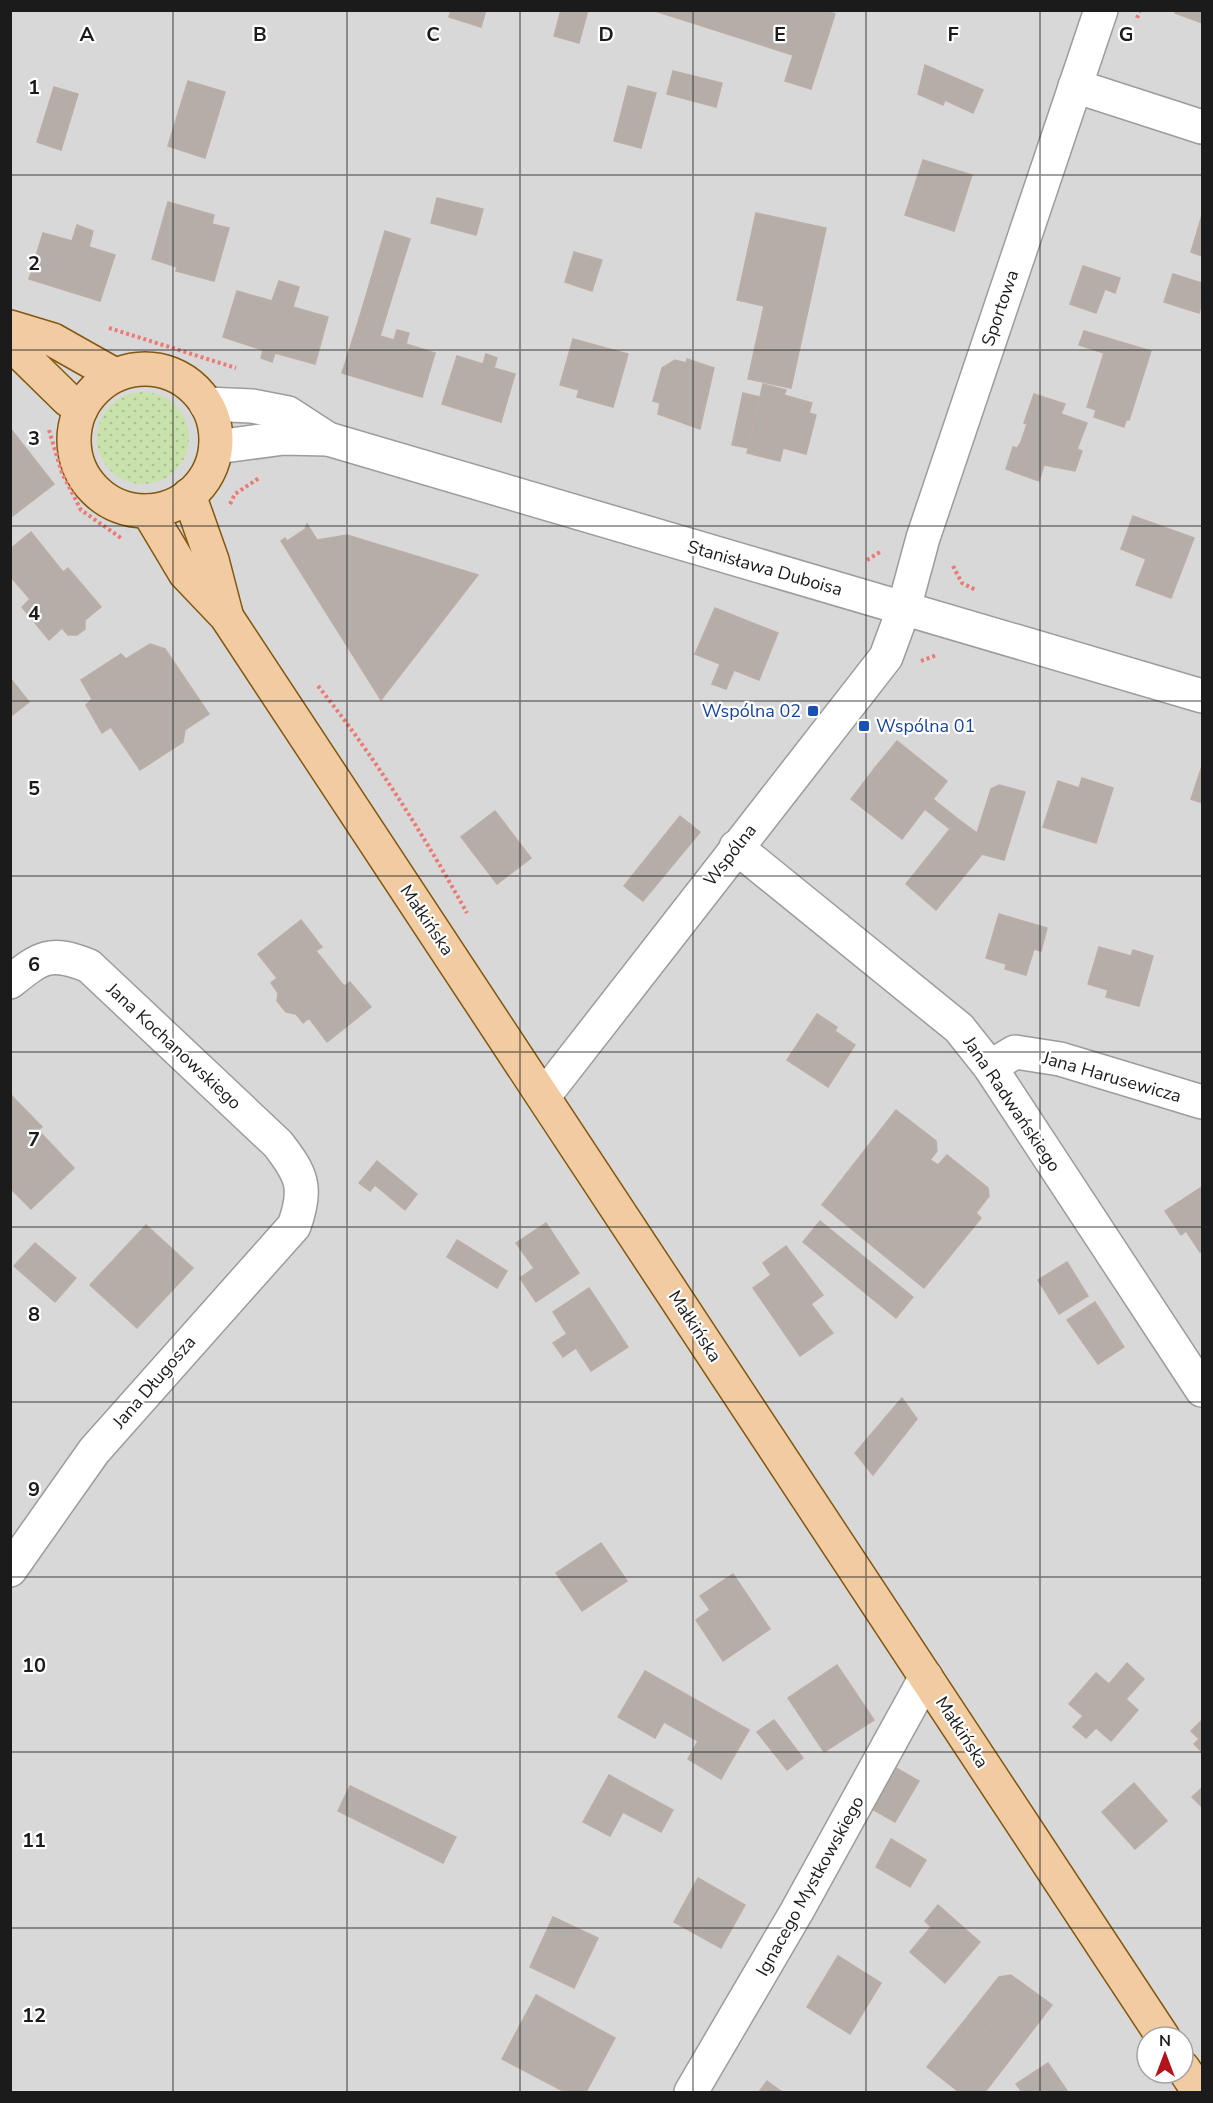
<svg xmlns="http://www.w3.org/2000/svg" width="1213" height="2103" font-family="'Nunito Sans',sans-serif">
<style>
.residential{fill:#d9d8d8;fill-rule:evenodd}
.grass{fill:url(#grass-dots)}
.building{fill:#b5ada8;stroke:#bcaea6;stroke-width:1.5}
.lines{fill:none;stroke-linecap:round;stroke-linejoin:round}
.minor-casing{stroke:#9c9c9c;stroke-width:36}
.major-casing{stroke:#84570f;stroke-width:36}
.path{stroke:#eb7a74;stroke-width:4;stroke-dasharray:3 3;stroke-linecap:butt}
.minor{stroke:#fff;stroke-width:33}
.major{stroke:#f1cba1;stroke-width:33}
.grid{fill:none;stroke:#1b1b1b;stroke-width:1.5;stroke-opacity:0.55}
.transit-dot{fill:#1a4fb4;stroke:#fff;stroke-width:2}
.labels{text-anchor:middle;stroke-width:4.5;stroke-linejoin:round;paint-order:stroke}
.street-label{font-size:18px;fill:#1b1b1b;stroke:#fff}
.transit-label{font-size:18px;fill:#164399;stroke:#fff;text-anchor:end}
.grid-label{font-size:20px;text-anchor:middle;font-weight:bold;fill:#1b1b1b;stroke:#fff;stroke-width:4.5;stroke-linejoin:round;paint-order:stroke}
</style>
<defs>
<pattern id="grass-dots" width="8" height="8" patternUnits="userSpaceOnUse" patternTransform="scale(1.5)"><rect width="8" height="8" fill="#c9e2ac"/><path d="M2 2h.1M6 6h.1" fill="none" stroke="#acc193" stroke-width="1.8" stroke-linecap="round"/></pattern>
</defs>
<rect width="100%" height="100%" fill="#ece8e2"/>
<path class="residential" d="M11,11H1202V2092H11ZM1147,2037H1183V2073H1147Z"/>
<circle class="grass" cx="143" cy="438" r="46"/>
<g class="building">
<polygon points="451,10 486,10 481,27 449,17"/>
<polygon points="561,10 588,10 579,43 554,36"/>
<polygon points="652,10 824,10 835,14 811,89 785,81 793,55"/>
<polygon points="1176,10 1202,10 1202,23 1175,13"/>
<polygon points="925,65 983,90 973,113 945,100 943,105 918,94"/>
<polygon points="673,71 722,83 716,107 667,94"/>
<polygon points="188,81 225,92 205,158 168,146"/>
<polygon points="628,86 656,93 641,148 614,141"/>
<polygon points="54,87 78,94 61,150 37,142"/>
<polygon points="923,160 972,175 954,231 905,215"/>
<polygon points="437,198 483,209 476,235 431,223"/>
<polygon points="168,202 214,215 212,224 229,228 214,281 176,271 177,267 152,259"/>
<polygon points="756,213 826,228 791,388 748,379 764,306 737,300"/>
<polygon points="1202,215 1202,256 1191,252"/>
<polygon points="77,225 93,231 89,247 115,255 100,301 29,279 43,233 72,241"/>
<polygon points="385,231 410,239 395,287 371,279"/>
<polygon points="574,252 602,260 592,291 565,282"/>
<polygon points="1083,266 1120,278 1115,293 1105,289 1096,313 1070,304"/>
<polygon points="1173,274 1202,283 1202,301 1199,313 1164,302"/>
<polygon points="371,279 395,287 380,336 356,329"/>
<polygon points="279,281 299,287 293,307 328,317 315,364 275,353 272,362 261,358 263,350 223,337 237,291 272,301"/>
<polygon points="356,329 394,340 397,330 409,333 406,344 435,353 422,397 342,373"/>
<polygon points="1084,331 1151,351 1129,420 1126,420 1124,427 1094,417 1096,410 1087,407 1104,353 1079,345"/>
<polygon points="573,339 628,354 613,407 577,397 579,390 560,385"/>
<polygon points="486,354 497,358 494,368 515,374 501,422 442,404 457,356 483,364"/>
<polygon points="687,359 714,368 700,429 658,414 660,403 653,401 662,368 675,360 686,363"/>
<polygon points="763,384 786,390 784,395 812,403 809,413 816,415 806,454 783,448 780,461 747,453"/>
<polygon points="743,393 760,397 748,448 732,445"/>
<polygon points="1034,394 1065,404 1061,414 1087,423 1077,449 1082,451 1075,471 1044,465 1039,481 1006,469 1013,447 1017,448 1021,442 1027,424 1024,423"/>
<polygon points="10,428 54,484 10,518"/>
<polygon points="1133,516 1194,538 1171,598 1136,585 1146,559 1121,549"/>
<polygon points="307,524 317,540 347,535 478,575 381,700 281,541 285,538 287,541 305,529"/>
<polygon points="31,532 63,572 68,568 101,607 85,620 85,629 77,635 68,635 62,628 49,640 22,607 30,599 10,576 10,549"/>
<polygon points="715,608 778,633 759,680 734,670 726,689 712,684 720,664 695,654"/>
<polygon points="150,644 165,649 209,714 185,730 183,742 140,770 111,727 102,733 86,705 92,699 81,680 121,654 126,659"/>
<polygon points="10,678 29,702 10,717"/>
<polygon points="897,741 947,781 933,799 958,819 950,829 874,769"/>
<polygon points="1202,766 1202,803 1191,799"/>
<polygon points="874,769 925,809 902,839 851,799"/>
<polygon points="1082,778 1113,788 1096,843 1043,827 1058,781 1079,788"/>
<polygon points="999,785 1025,792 1004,860 982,854 950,829 958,819 977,833 991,789"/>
<polygon points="495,811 531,858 497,884 461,837"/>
<polygon points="680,816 700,832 643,901 624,886"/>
<polygon points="950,829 982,854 936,910 906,884"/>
<polygon points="999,914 1047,928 1041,951 1034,949 1026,975 1005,969 1006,964 986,958"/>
<polygon points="301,920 322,947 316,951 344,986 350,982 371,1007 327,1042 309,1018 303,1023 296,1014 286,1012 277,1001 278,993 271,983 277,978 258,954"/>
<polygon points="1099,947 1131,956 1133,950 1153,956 1139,1006 1106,997 1108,990 1088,984"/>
<polygon points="817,1014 837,1027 835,1031 855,1045 828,1087 787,1060"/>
<polygon points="10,1094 42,1127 38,1130 74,1168 31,1209 10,1188 10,1155 13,1152 10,1149"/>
<polygon points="896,1110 936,1141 937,1151 930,1160 938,1165 947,1155 988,1188 989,1196 976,1213 981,1218 924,1288 822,1205"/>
<polygon points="377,1161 417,1194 405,1210 375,1185 370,1191 359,1183"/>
<polygon points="1202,1187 1202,1250 1200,1252 1186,1231 1181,1235 1165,1211"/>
<polygon points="820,1221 913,1297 896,1318 803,1242"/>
<polygon points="546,1223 579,1273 536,1302 520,1278 534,1268 516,1243"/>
<polygon points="146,1225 193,1268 137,1328 90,1285"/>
<polygon points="457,1240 507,1271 497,1288 447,1257"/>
<polygon points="35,1243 76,1278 55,1302 14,1266"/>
<polygon points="786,1246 823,1295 811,1304 833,1333 800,1356 753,1288 771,1275 763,1263"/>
<polygon points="1067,1262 1088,1296 1059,1314 1038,1280"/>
<polygon points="589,1288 628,1347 591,1371 576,1348 563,1357 553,1343 567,1334 553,1312"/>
<polygon points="1095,1302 1124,1347 1098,1364 1067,1320"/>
<polygon points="902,1398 917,1419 873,1475 855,1453"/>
<polygon points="601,1543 627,1581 582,1611 556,1573"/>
<polygon points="733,1574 770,1629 723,1661 696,1620 710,1610 700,1596"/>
<polygon points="1127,1663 1144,1679 1126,1699 1138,1710 1111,1741 1096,1728 1086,1738 1073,1727 1083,1716 1069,1704 1096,1673 1109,1684"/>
<polygon points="837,1665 874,1720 824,1752 788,1698"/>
<polygon points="645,1671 749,1730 721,1779 688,1759 698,1741 664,1722 655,1738 618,1717"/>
<polygon points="774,1720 803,1758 787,1770 757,1732"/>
<polygon points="1202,1720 1202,1752 1194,1744 1199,1739 1191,1731"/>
<polygon points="896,1768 919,1781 895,1822 872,1809"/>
<polygon points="609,1775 673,1810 661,1832 623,1812 610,1836 583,1822"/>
<polygon points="1134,1783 1167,1821 1135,1849 1102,1812"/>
<polygon points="350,1786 456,1837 443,1863 338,1811"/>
<polygon points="1202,1788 1202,1807 1192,1797"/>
<polygon points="891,1839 926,1860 910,1887 876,1867"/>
<polygon points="698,1878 745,1905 721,1948 674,1922"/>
<polygon points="938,1905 980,1942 945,1983 910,1952 931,1927 925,1921"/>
<polygon points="553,1917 598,1938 574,1988 530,1967"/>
<polygon points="838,1956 881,1983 850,2034 807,2007"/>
<polygon points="1011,1975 1052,2005 1039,2022 1020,2009 1001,2031 992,2024 986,2031 968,2016 999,1977"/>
<polygon points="536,1995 615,2038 586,2092 565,2092 502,2059"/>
<polygon points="1020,2009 1039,2022 985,2092 959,2092 927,2067 968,2016 986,2031 992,2024 1001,2031"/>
<polygon points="1048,2063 1068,2092 1022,2092 1016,2084"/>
<polygon points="767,2081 782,2092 759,2092"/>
</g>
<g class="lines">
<g class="minor-casing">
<g id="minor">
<polyline points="1075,86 1202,127"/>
<polyline points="206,404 252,406 288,413 328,439"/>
<polyline points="216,447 284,438 328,439 1202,696"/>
<polyline points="736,847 959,1028 990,1067 1202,1390"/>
<path d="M10,982C41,957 50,950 89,966L278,1144C302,1175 308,1188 294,1226L94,1451L10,1570"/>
<polyline points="990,1067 1015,1052 1060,1059 1202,1102"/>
<polyline points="544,1096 886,657 904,608 923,538 1101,10"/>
<polyline points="691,2092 797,1911 926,1677"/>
</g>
</g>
<g class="major-casing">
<g id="major">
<polyline points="10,327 53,340 115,375"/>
<polyline points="10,343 67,399 81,409"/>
<circle cx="145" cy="440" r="71"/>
<polyline points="189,495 212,560 226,614"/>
<polyline points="148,511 185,573 226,616 1163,2037"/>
<polyline points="1183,2068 1199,2092"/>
</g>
</g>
<g class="path">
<polyline points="1137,18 1140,10"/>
<polyline points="109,328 236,368"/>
<polyline points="49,430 62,473 81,510 121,538"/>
<polyline points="230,504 235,494 259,478"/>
<polyline points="867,560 880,552"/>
<polyline points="953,566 962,583 976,590"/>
<polyline points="921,661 937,655"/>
<path d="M318,686C375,757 423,834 467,913"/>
</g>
<use href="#minor" class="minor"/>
<use href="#major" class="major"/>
</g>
<path class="grid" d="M173,10V2092M347,10V2092M520,10V2092M693,10V2092M866,10V2092M1040,10V2092M10,175H1202M10,350H1202M10,526H1202M10,701H1202M10,876H1202M10,1052H1202M10,1227H1202M10,1402H1202M10,1577H1202M10,1752H1202M10,1928H1202"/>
<g class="transit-dot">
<rect x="807" y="705" width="12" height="12" rx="3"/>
<rect x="858" y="720" width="12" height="12" rx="3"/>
</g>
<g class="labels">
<g class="street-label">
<text transform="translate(1000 308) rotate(-71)" y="6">Sportowa</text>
<text transform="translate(765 568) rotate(16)" y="6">Stanisława Duboisa</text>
<text transform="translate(730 855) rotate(-52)" y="6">Wspólna</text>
<text transform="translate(427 920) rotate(56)" y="6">Małkińska</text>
<text transform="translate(174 1046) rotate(43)" y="6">Jana Kochanowskiego</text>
<text transform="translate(1112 1077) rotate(16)" y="6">Jana Harusewicza</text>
<text transform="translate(1012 1104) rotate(56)" y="6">Jana Radwańskiego</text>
<text transform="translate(695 1326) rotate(57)" y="6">Małkińska</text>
<text transform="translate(154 1382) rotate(-49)" y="6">Jana Długosza</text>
<text transform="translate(962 1732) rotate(57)" y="6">Małkińska</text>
<text transform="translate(810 1886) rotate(-61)" y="6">Ignacego Mystkowskiego</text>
</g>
<g class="transit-label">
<text x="801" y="717">Wspólna 02</text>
<text x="876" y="732" text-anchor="start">Wspólna 01</text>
</g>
</g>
<g class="grid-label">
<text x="87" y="41">A</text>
<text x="260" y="41">B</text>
<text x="433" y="41">C</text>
<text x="606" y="41">D</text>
<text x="780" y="41">E</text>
<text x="953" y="41">F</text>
<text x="1126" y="41">G</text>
<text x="34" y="94">1</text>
<text x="34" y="270">2</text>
<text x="34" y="445">3</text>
<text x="34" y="620">4</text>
<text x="34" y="795">5</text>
<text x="34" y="971">6</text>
<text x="34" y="1146">7</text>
<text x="34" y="1321">8</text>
<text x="34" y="1496">9</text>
<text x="34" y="1672">10</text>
<text x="34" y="1847">11</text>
<text x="34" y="2022">12</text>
</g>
<rect width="1213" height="2103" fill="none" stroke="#1b1b1b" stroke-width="24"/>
<g transform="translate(1165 2055)"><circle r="28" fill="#ffffff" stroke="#a4a4a4" stroke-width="1.5"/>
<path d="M0-4.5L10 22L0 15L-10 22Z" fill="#b3141c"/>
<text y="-9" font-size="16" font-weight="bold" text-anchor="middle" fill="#1b1b1b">N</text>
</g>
</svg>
